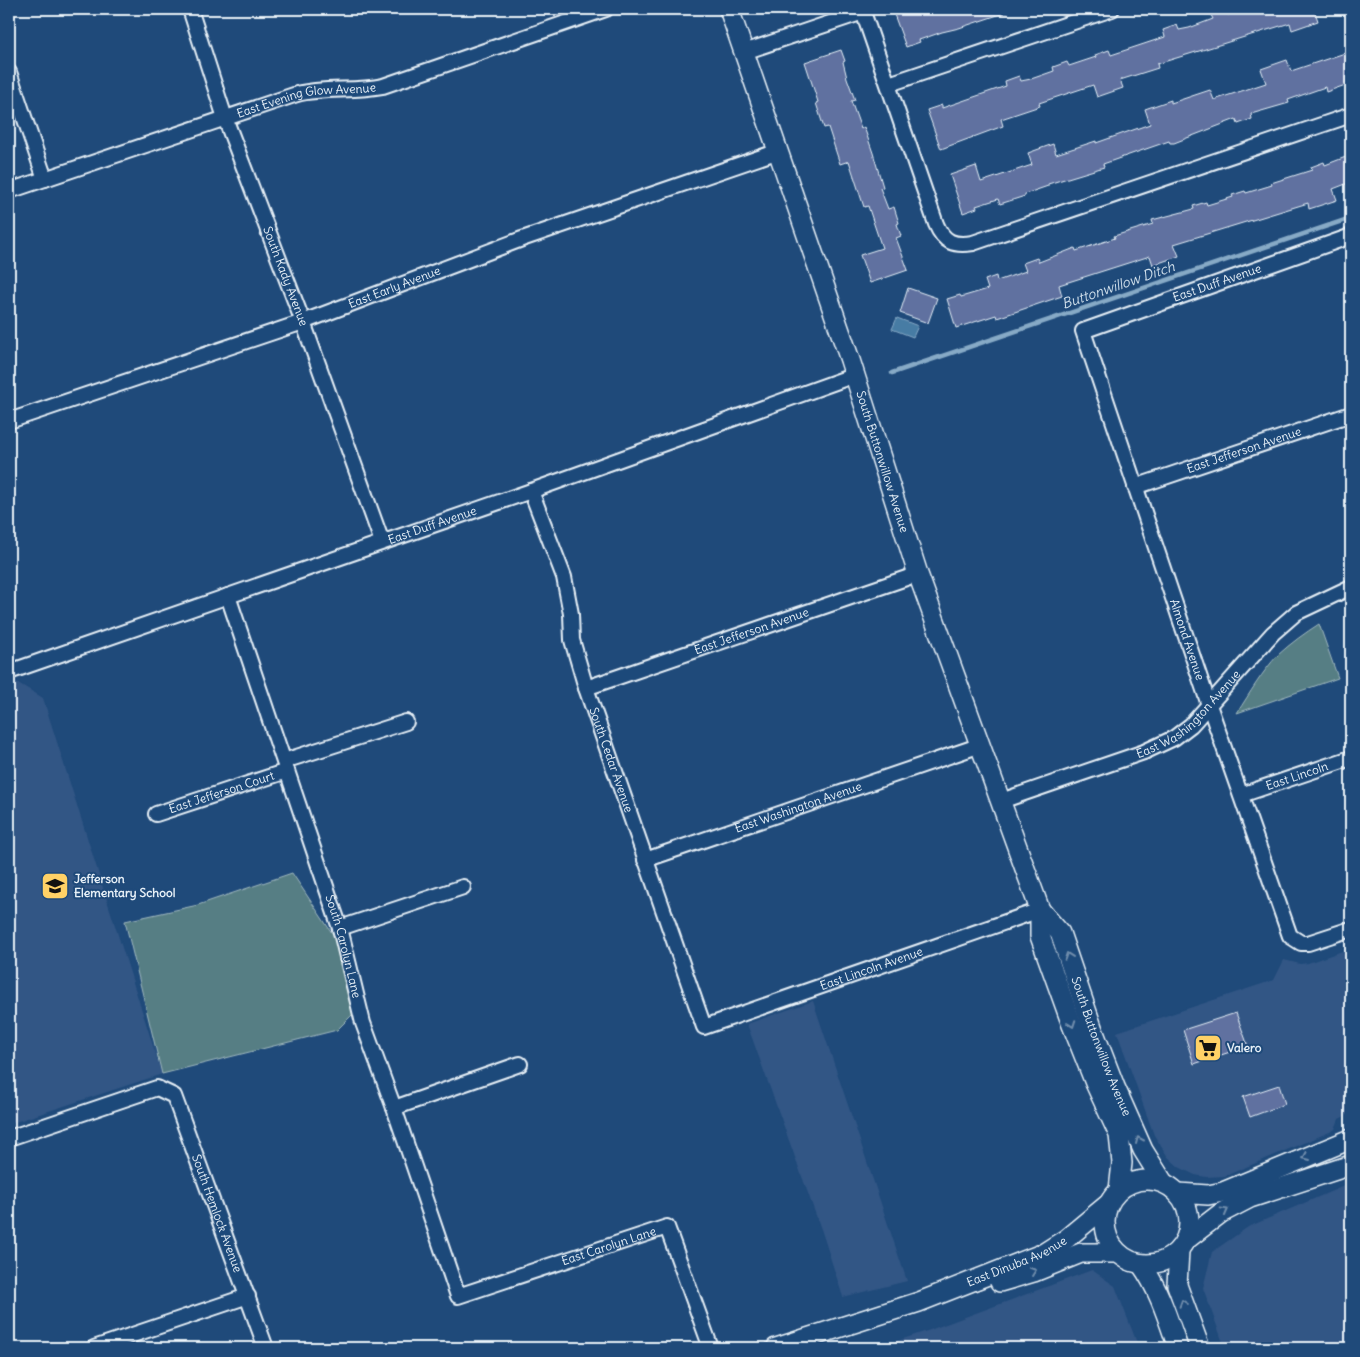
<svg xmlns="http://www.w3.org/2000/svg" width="1360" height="1357" font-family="Delius,sans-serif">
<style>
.built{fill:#325685}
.green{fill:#577e84;stroke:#a0b8be}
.water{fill:#477ba4;stroke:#87aac6}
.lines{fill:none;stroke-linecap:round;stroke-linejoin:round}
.stream{stroke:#87aac6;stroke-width:4.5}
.building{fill:#6071a0;stroke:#e8f1f8}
.street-casing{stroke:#e8f1f8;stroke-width:18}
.secondary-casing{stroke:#e8f1f8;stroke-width:22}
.street{stroke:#1f4a7a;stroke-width:14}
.secondary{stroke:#1f4a7a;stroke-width:19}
.oneway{stroke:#6f8dac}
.labels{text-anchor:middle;stroke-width:4;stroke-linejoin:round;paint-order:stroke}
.street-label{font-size:12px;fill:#e8f1f8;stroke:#1f4a7a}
.poi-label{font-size:12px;font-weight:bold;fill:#e8f1f8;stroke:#1f4a7a;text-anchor:start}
.water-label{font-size:14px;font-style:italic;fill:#d0dfeb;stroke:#1f4a7a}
</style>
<rect width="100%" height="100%" fill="#1f4a7a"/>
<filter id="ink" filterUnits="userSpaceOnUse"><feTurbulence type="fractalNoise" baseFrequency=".02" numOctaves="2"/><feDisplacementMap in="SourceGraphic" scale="10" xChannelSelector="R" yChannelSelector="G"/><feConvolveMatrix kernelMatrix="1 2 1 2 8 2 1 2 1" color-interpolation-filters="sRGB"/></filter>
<g filter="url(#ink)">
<g class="built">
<polygon points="18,683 43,698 162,1074 9,1124 9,686"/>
<polygon points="1351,948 1351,1113 1339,1119 1335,1129 1332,1131 1225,1176 1206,1177 1195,1175 1179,1167 1168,1157 1154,1135 1117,1032 1274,980 1284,960 1300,964 1308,963"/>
<polygon points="813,1001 907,1281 843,1297 822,1232 747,1024"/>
<polygon points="1351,1183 1351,1348 1225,1348 1203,1288 1212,1252 1248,1227"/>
<polygon points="1092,1270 1115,1286 1139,1348 876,1348 927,1331"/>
</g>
<g class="green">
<path d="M1319,624L1338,678L1237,713C1250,693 1262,672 1278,655C1291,643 1305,633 1319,624Z"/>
<polygon points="292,873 350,960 357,1010 337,1030 162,1074 125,921 198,905"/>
</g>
<polygon class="water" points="897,318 918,326 913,337 892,329"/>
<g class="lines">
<polyline class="stream" points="892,373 1351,218"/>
</g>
<g class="building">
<polygon points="892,9 1010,9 1010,11 959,28 942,32 919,40 920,42 906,47"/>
<polygon points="1246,9 1314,9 1318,21 1292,30 1290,23 1157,64 1158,68 1120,80 1123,88 1097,97 1093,85 1039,103 1040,106 1001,119 1003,126 941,149 927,110 942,105 942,108 1006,86 1005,81 1019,76 1021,81 1031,79 1054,71 1053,67 1067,62 1069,66 1096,57 1095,55 1109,50 1111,55 1165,37 1163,30 1177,25 1179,30 1189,28 1213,19 1211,15 1226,10 1228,15"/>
<polygon points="841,50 845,61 843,62 847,78 855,100 851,101 861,129 864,127 873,153 883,187 880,188 888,209 894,207 899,223 897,224 901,236 896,238 908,270 870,283 860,255 882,248 868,206 864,207 849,161 840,164 828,127 824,128 816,103 818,102 805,62"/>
<polygon points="1351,51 1351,83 1326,92 1325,87 1288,100 1289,103 1251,114 1252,119 1238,124 1236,119 1174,143 1170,143 1169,141 1103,164 1104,167 1048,184 1048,186 1025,194 1025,196 1000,204 998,199 976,206 977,208 963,213 950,175 976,166 981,182 1032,165 1028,153 1053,144 1056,154 1096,141 1096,143 1150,124 1145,109 1171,100 1171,103 1210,90 1214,100 1266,83 1261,69 1287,60 1291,71"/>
<polygon points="1351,155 1351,182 1333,189 1337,200 1309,209 1308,203 1174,244 1179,256 1153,265 1150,256 1059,285 1062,296 997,318 996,315 956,328 947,299 960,295 961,297 988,289 985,280 996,276 997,281 1026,271 1023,263 1037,258 1039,262 1075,248 1076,251 1115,238 1114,236 1153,224 1152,220 1194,209 1193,206 1206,202 1207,205 1233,197 1232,195 1245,191 1246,193 1272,185 1271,183 1312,170 1311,167 1324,162 1325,165"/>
<polygon points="908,288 937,298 928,323 900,313"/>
<polygon points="1236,1013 1248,1046 1194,1064 1183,1030"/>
<polygon points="1279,1085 1285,1104 1250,1117 1243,1097"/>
</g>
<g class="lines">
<g class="street-casing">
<g id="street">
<path id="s1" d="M190,9L225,118L303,322L382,542"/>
<path d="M862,9L936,224C944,243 954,246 973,243L1351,115"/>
<polyline points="744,52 863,12"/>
<polyline points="9,72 45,179"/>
<polyline points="889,84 1112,9"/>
<path id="s2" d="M9,191L297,94C325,87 354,92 383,86L606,9"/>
<path id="s3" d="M1351,236L1083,331L1209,705L1290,936L1301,943H1308L1351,929"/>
<path id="s4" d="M9,421L303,322L522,239L779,151"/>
<path id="s5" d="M1135,487L1351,414"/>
<path id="s6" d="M531,491L564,577L571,614L572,640L586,688L704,1027L1040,910"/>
<path id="s7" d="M228,596L340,928L363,1023L394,1108L458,1296L667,1227L711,1348"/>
<path id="s8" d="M9,672L531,491L855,375"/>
<path id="s9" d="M586,688L918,574"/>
<polyline points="284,761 406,722"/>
<path id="s10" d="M1241,795L1351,758"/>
<path id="s11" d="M1001,801L1144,752L1174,738L1191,725L1273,633L1296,613L1351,587"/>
<path id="s12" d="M156,814L287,771"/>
<path id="s13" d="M645,860L981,745"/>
<polyline points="340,928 463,887"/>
<polyline points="394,1108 520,1064"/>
<path id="s14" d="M9,1138L157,1088L174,1096L266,1348"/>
<polyline points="94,1348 248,1296"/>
</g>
</g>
<g class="secondary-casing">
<g id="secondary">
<path id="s15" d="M729,9L850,360L918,574L1040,910V936L1072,1025L1095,1083L1119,1135L1122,1163L1119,1190"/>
<path id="s16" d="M1040,910L1060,933L1093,1030L1115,1087L1143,1150L1163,1182"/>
<circle cx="1147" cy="1222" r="42"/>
<polyline points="1178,1193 1208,1195 1223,1192 1351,1139"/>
<polyline points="1186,1240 1221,1213 1250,1198 1351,1165"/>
<polyline points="1179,1251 1177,1285 1200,1348"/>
<path d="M1141,1264C1159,1289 1168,1319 1178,1348"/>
<polyline points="1000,1282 1034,1272 1081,1253 1118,1253"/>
<path id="s17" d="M776,1348L919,1302L1044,1253L1066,1239L1107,1205"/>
</g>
</g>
<use href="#street" class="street"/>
<use href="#secondary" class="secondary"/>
</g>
<defs><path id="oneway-chevron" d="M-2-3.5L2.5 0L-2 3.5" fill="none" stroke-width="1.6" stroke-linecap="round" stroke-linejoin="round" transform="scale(1.25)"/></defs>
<g class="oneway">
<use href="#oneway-chevron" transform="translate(1068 956) rotate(-109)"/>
<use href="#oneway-chevron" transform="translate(1072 1024) rotate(70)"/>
<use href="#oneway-chevron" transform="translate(1139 1140) rotate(-114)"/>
<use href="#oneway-chevron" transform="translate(1306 1157) rotate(157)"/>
<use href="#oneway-chevron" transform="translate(1225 1211) rotate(-29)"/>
<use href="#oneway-chevron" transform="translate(1033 1271) rotate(-19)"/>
<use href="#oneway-chevron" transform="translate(1183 1303) rotate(-108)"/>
</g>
</g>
<defs>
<g id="school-square" transform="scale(1.4375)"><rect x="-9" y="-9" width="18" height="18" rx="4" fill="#ffd166" stroke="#1f4a7a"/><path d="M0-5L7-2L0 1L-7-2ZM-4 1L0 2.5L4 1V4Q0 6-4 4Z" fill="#111"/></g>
<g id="supermarket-square" transform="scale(1.4375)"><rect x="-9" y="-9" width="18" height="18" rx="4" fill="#ffd166" stroke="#1f4a7a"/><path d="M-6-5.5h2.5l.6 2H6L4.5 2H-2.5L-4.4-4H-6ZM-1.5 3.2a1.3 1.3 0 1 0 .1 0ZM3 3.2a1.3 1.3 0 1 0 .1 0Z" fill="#111"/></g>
</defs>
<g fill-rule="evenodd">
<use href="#school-square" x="55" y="886"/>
<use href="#supermarket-square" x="1208" y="1048"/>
</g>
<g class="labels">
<g class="street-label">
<text dy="4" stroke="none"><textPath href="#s2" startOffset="312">East Evening Glow Avenue</textPath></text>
<text dy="4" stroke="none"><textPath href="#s1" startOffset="284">South Kady Avenue</textPath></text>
<text transform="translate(1217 283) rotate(-19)" y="4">East Duff Avenue</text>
<text dy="4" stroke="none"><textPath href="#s4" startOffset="408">East Early Avenue</textPath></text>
<text dy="4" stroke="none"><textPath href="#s5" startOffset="115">East Jefferson Avenue</textPath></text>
<text dy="4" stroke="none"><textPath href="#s15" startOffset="478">South Buttonwillow Avenue</textPath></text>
<text dy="4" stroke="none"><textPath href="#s8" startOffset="448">East Duff Avenue</textPath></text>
<text dy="4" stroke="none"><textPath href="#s9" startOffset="175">East Jefferson Avenue</textPath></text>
<text dy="4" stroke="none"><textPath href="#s3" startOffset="610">Almond Avenue</textPath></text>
<text dy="4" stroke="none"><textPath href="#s11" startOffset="210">East Washington Avenue</textPath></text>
<text dy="4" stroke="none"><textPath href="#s6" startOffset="282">South Cedar Avenue</textPath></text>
<text dy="4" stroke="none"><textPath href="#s10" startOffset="59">East Lincoln</textPath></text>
<text dy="4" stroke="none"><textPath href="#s12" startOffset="69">East Jefferson Court</textPath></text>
<text dy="4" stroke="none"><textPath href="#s13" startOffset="162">East Washington Avenue</textPath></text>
<text dy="4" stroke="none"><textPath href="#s7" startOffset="369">South Carolyn Lane</textPath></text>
<text dy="4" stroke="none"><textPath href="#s6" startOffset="742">East Lincoln Avenue</textPath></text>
<text dy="4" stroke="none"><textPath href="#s16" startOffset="151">South Buttonwillow Avenue</textPath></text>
<text dy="4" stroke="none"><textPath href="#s14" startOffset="300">South Hemlock Avenue</textPath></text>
<text dy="4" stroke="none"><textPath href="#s7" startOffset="896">East Carolyn Lane</textPath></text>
<text dy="4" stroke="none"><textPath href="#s17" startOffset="256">East Dinuba Avenue</textPath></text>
</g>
<g class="poi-label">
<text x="74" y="883">Jefferson<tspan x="74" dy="14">Elementary School</tspan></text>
<text x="1227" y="1052">Valero</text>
</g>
<g class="water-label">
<text transform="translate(1118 285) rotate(-19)" y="5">Buttonwillow Ditch</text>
</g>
</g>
<rect width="1360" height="1357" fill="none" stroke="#1f4a7a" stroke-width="30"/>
<rect x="15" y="15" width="1330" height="1327" fill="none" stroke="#e8f1f8" stroke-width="2" filter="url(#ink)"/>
</svg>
